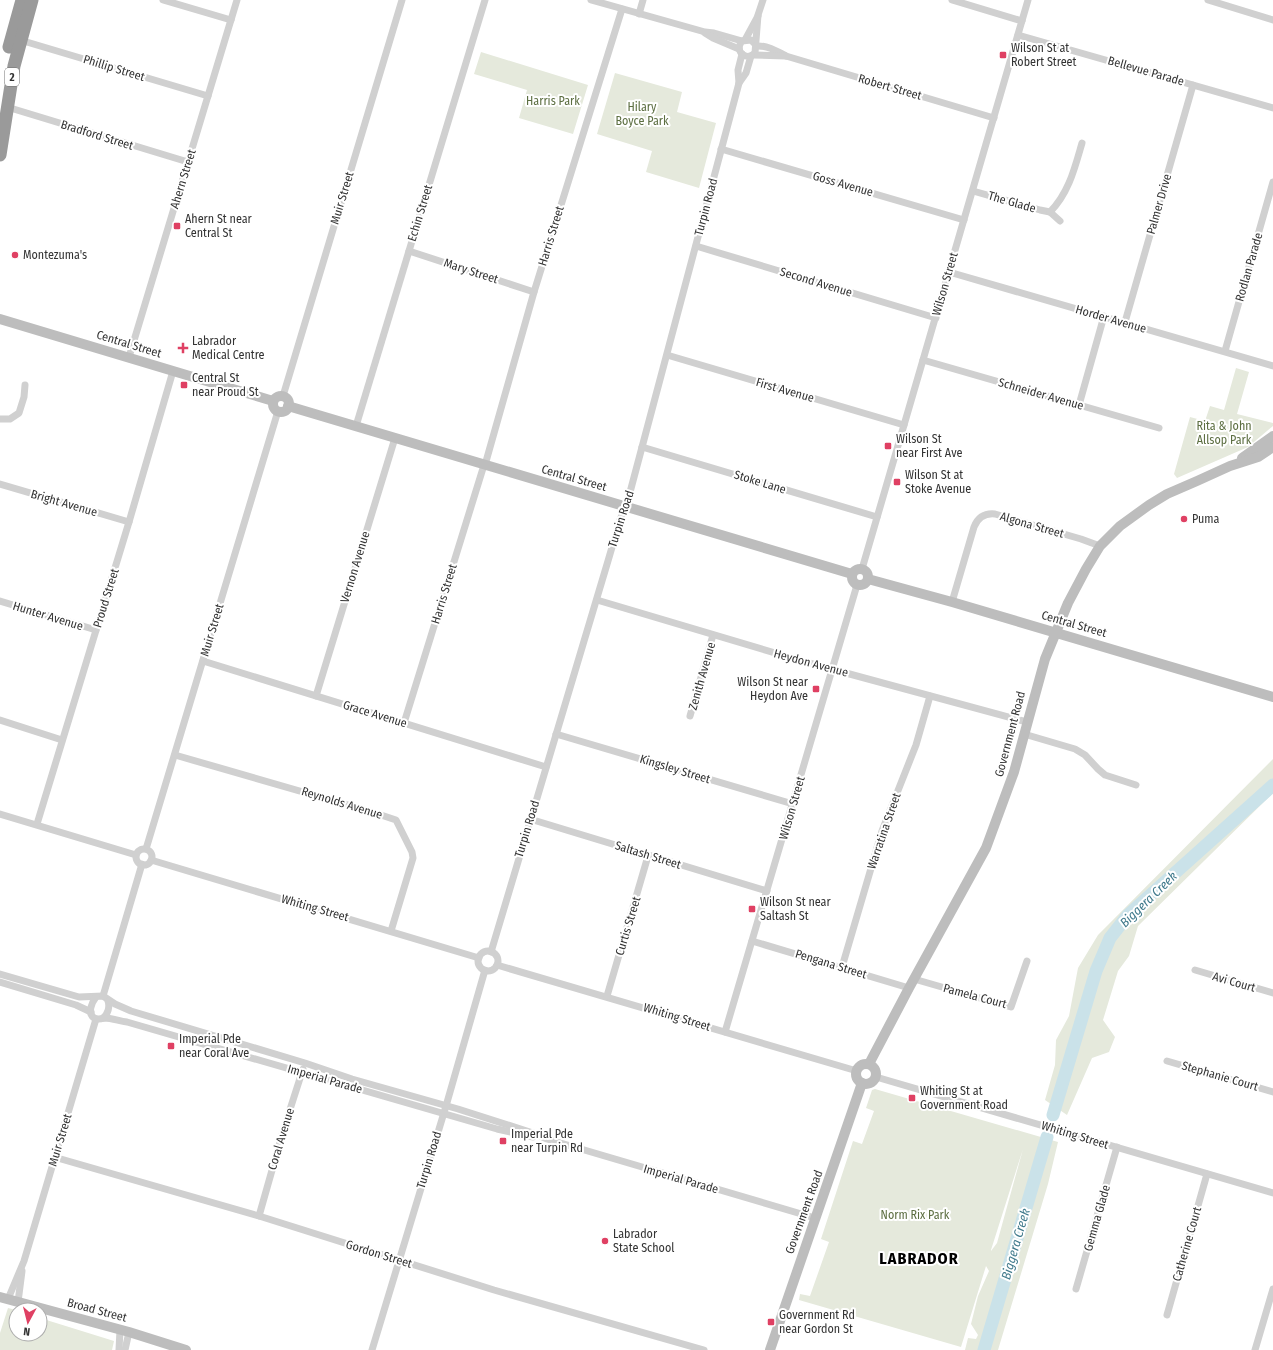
<svg xmlns="http://www.w3.org/2000/svg" width="1273" height="1350" font-family="'Fira Sans Condensed',sans-serif">
<style>
.green{fill:#e5e9dc;fill-rule:evenodd}
.lines{fill:none;stroke-linecap:round;stroke-linejoin:round}
.river{stroke:#cae2e9;stroke-width:13}
.street{stroke:#d0d0d0;stroke-width:7}
.secondary{stroke:#bdbdbd;stroke-width:10}
.highway{stroke:#9a9a9a;stroke-width:13}
.poi-dot{fill:#df4063;stroke:#fff;stroke-width:1.5}
.labels{text-anchor:middle;stroke-width:4;stroke-linejoin:round;paint-order:stroke}
.shield{fill:#fff;stroke:#707070;stroke-width:1}
.shield-label{font-size:11px;font-weight:bold;fill:#333}
.poi-label{font-size:12px;fill:#333;stroke:#fff;text-anchor:start}
.street-label{font-size:12px;fill:#333;stroke:#fff}
.park-label{font-size:12px;fill:#5c6e41;stroke:#fff}
.water-label{font-size:13px;font-style:italic;fill:#407a8c;stroke:#fff}
.district-label{font-size:16px;font-weight:bold;letter-spacing:1px;fill:#000;stroke:#fff}
</style>
<rect width="100%" height="100%" fill="#fff"/>
<g class="green">
<polygon points="481,52 588,85 573,134 519,118 527,90 474,74"/>
<polygon points="615,73 682,92 677,112 716,123 699,188 646,172 652,151 597,134"/>
<polygon points="1236,368 1249,372 1237,414 1273,423 1273,426 1248,447 1177,478 1174,474 1190,417 1205,421 1210,406 1224,410"/>
<polygon points="1273,759 1273,793 1138,926 1129,956 1118,971 1103,1020 1115,1037 1109,1052 1092,1058 1067,1115 1045,1100 1055,1065 1056,1040 1069,1016 1078,968 1098,935"/>
<path d="M875,1089L1058,1142L1048,1184L998,1350H965L968,1338L976,1339L978,1335L971,1324L978,1296L989,1271L986,1266L961,1347L799,1300L800,1294L810,1296L829,1242L821,1239L853,1141L862,1144L874,1111L866,1108L872,1090ZM1023,1149L997,1243L991,1251V1250Z"/>
<polygon points="8,1308 16,1310 16,1334 40,1334 40,1318 114,1341 112,1350 0,1350 0,1333"/>
</g>
<g class="lines">
<g class="river">
<polyline points="1053,1115 1096,971 1110,938 1128,915 1273,785"/>
<polyline points="984,1350 1047,1137"/>
</g>
<g class="street">
<polyline points="163,0 231,20"/>
<polyline points="591,0 705,32 714,33 742,41"/>
<polyline points="952,0 1022,21"/>
<polyline points="1208,0 1273,20"/>
<polyline points="639,14 643,0"/>
<polyline points="705,33 713,38 739,49"/>
<polyline points="1018,35 1273,108"/>
<polyline points="20,40 208,96"/>
<polyline points="745,40 758,16"/>
<path d="M755,44L751,40L742,41C734,51 746,62 755,53L758,15L763,0"/>
<path d="M756,46C767,45 777,51 786,56"/>
<polyline points="753,55 786,56 994,118"/>
<polyline points="739,83 746,73 751,56"/>
<polyline points="7,107 188,162"/>
<polyline points="721,149 964,220"/>
<polyline points="973,191 1040,210 1050,212 1060,221"/>
<path d="M1050,212C1069,193 1075,167 1082,143"/>
<polyline points="696,246 936,318"/>
<polyline points="409,251 534,292"/>
<polyline points="949,272 1273,366"/>
<polyline points="1125,322 1193,85"/>
<polyline points="1225,351 1273,182"/>
<polyline points="667,355 904,425"/>
<polyline points="129,357 237,0"/>
<polyline points="923,360 1159,428"/>
<polyline points="283,396 402,0"/>
<polyline points="1079,405 1104,316"/>
<polyline points="0,419 10,419 19,413 24,397 25,385"/>
<polyline points="356,426 485,0"/>
<polyline points="642,447 877,517"/>
<polyline points="485,465 534,292 622,9"/>
<polyline points="0,484 129,522"/>
<polyline points="862,569 1028,0"/>
<polyline points="597,600 809,663 1027,722"/>
<polyline points="0,601 96,630"/>
<path d="M952,602L974,527C978,517 985,513 995,514L1081,539L1100,546"/>
<polyline points="203,661 546,767"/>
<polyline points="316,696 395,438"/>
<polyline points="690,716 713,635"/>
<polyline points="0,720 62,740"/>
<polyline points="404,723 484,465"/>
<polyline points="556,734 793,804"/>
<polyline points="1024,734 1075,749 1085,755 1098,769 1105,775 1136,785"/>
<polyline points="175,755 369,811 396,820 412,852 413,858 391,931"/>
<polyline points="0,814 136,855"/>
<polyline points="530,819 767,891"/>
<polyline points="37,824 129,522 173,371"/>
<polyline points="146,849 278,411"/>
<circle cx="144" cy="857" r="8"/>
<polyline points="151,860 479,958"/>
<polyline points="752,941 909,988"/>
<circle cx="488" cy="961" r="10"/>
<path d="M491,952C533,807 578,664 620,520L629,496L739,83L738,70L742,54"/>
<polyline points="497,965 857,1071"/>
<polyline points="842,967 882,831 916,745 930,696"/>
<polyline points="1195,970 1273,993"/>
<polyline points="0,974 79,997 103,996 115,1004 131,1011 305,1063 352,1079 458,1109 533,1133 547,1139 815,1218"/>
<polyline points="914,979 1011,1007 1027,961"/>
<polyline points="0,982 76,1005 91,1012"/>
<polyline points="103,996 142,864"/>
<polyline points="607,996 648,856"/>
<path d="M96,997C92,1002 87,1013 94,1018C98,1020 101,1019 104,1018C112,1018 119,1021 127,1022L497,1129L533,1137"/>
<path d="M103,1018C108,1014 110,1007 108,1001"/>
<polyline points="725,1032 857,585"/>
<polyline points="1167,1061 1273,1092"/>
<polyline points="876,1077 1273,1193"/>
<polyline points="54,1157 259,1216 494,1290 704,1350"/>
<polyline points="259,1216 284,1128 303,1069"/>
<polyline points="1076,1289 1117,1147"/>
<polyline points="8,1299 24,1261 96,1019"/>
<polyline points="18,1302 22,1271"/>
<polyline points="1167,1315 1207,1174"/>
<polyline points="119,1350 120,1330"/>
<polyline points="125,1350 129,1332"/>
<polyline points="372,1350 446,1106 485,970"/>
<polyline points="1255,1350 1273,1289"/>
</g>
<g class="secondary">
<polyline points="0,319 273,401"/>
<circle cx="281" cy="404" r="8"/>
<polyline points="288,406 852,574"/>
<polyline points="1242,458 1273,436"/>
<circle cx="860" cy="577" r="8"/>
<polyline points="868,579 952,602 1273,697"/>
<polyline points="869,1064 909,988 986,848 1014,772 1045,659 1068,603 1086,569 1100,546 1120,526 1149,505 1167,494 1197,481 1230,466 1258,457 1273,447"/>
<circle cx="866" cy="1074" r="10"/>
<polyline points="0,1297 129,1332 186,1350"/>
<polyline points="770,1350 862,1083"/>
</g>
<g class="highway">
<polyline points="9,47 22,0"/>
<polyline points="0,155 14,66 32,0"/>
</g>
</g>
<g class="poi-dot">
<rect x="999" y="51" width="8" height="8" rx="2"/>
<rect x="173" y="222" width="8" height="8" rx="2"/>
<circle cx="15" cy="255" r="4"/>
<path d="M181 342h4v4h4v4h-4v4h-4v-4h-4v-4h4z"/>
<rect x="180" y="381" width="8" height="8" rx="2"/>
<rect x="884" y="442" width="8" height="8" rx="2"/>
<rect x="893" y="478" width="8" height="8" rx="2"/>
<circle cx="1184" cy="519" r="4"/>
<rect x="812" y="685" width="8" height="8" rx="2"/>
<rect x="748" y="905" width="8" height="8" rx="2"/>
<rect x="167" y="1042" width="8" height="8" rx="2"/>
<rect x="908" y="1094" width="8" height="8" rx="2"/>
<rect x="499" y="1137" width="8" height="8" rx="2"/>
<circle cx="605" cy="1241" r="4"/>
<rect x="767" y="1318" width="8" height="8" rx="2"/>
</g>
<g class="labels">
<rect class="shield" x="5" y="68" width="14" height="18" rx="3"/>
<g class="shield-label">
<text x="12" y="81">2</text>
</g>
<g class="poi-label">
<text x="1011" y="52">Wilson St at<tspan x="1011" dy="14">Robert Street</tspan></text>
<text x="185" y="223">Ahern St near<tspan x="185" dy="14">Central St</tspan></text>
<text x="23" y="259">Montezuma's</text>
<text x="192" y="345">Labrador<tspan x="192" dy="14">Medical Centre</tspan></text>
<text x="192" y="382">Central St<tspan x="192" dy="14">near Proud St</tspan></text>
<text x="896" y="443">Wilson St<tspan x="896" dy="14">near First Ave</tspan></text>
<text x="905" y="479">Wilson St at<tspan x="905" dy="14">Stoke Avenue</tspan></text>
<text x="1192" y="523">Puma</text>
<text x="808" y="686" text-anchor="end">Wilson St near<tspan x="808" dy="14">Heydon Ave</tspan></text>
<text x="760" y="906">Wilson St near<tspan x="760" dy="14">Saltash St</tspan></text>
<text x="179" y="1043">Imperial Pde<tspan x="179" dy="14">near Coral Ave</tspan></text>
<text x="920" y="1095">Whiting St at<tspan x="920" dy="14">Government Road</tspan></text>
<text x="511" y="1138">Imperial Pde<tspan x="511" dy="14">near Turpin Rd</tspan></text>
<text x="613" y="1238">Labrador<tspan x="613" dy="14">State School</tspan></text>
<text x="779" y="1319">Government Rd<tspan x="779" dy="14">near Gordon St</tspan></text>
</g>
<g class="street-label">
<text transform="translate(114 68) rotate(17)" y="4">Phillip Street</text>
<text transform="translate(1146 71) rotate(16)" y="4">Bellevue Parade</text>
<text transform="translate(890 87) rotate(16)" y="4">Robert Street</text>
<text transform="translate(97 135) rotate(17)" y="4">Bradford Street</text>
<text transform="translate(183 179) rotate(-73)" y="4">Ahern Street</text>
<text transform="translate(843 184) rotate(16)" y="4">Goss Avenue</text>
<text transform="translate(342 198) rotate(-73)" y="4">Muir Street</text>
<text transform="translate(1012 202) rotate(16)" y="4">The Glade</text>
<text transform="translate(1159 204) rotate(-74)" y="4">Palmer Drive</text>
<text transform="translate(706 207) rotate(-75)" y="4">Turpin Road</text>
<text transform="translate(420 213) rotate(-73)" y="4">Echin Street</text>
<text transform="translate(551 236) rotate(-73)" y="4">Harris Street</text>
<text transform="translate(1249 267) rotate(-74)" y="4">Rodlan Parade</text>
<text transform="translate(471 271) rotate(18)" y="4">Mary Street</text>
<text transform="translate(816 282) rotate(17)" y="4">Second Avenue</text>
<text transform="translate(945 284) rotate(-74)" y="4">Wilson Street</text>
<text transform="translate(1111 319) rotate(16)" y="4">Horder Avenue</text>
<text transform="translate(129 344) rotate(17)" y="4">Central Street</text>
<text transform="translate(785 390) rotate(16)" y="4">First Avenue</text>
<text transform="translate(1041 394) rotate(16)" y="4">Schneider Avenue</text>
<text transform="translate(574 478) rotate(16)" y="4">Central Street</text>
<text transform="translate(760 482) rotate(17)" y="4">Stoke Lane</text>
<text transform="translate(64 503) rotate(16)" y="4">Bright Avenue</text>
<text transform="translate(621 519) rotate(-72)" y="4">Turpin Road</text>
<text transform="translate(1032 525) rotate(16)" y="4">Algona Street</text>
<text transform="translate(355 567) rotate(-73)" y="4">Vernon Avenue</text>
<text transform="translate(444 594) rotate(-73)" y="4">Harris Street</text>
<text transform="translate(106 598) rotate(-73)" y="4">Proud Street</text>
<text transform="translate(48 616) rotate(17)" y="4">Hunter Avenue</text>
<text transform="translate(1074 624) rotate(16)" y="4">Central Street</text>
<text transform="translate(212 630) rotate(-73)" y="4">Muir Street</text>
<text transform="translate(811 663) rotate(15)" y="4">Heydon Avenue</text>
<text transform="translate(702 676) rotate(-74)" y="4">Zenith Avenue</text>
<text transform="translate(375 714) rotate(17)" y="4">Grace Avenue</text>
<text transform="translate(1010 734) rotate(-75)" y="4">Government Road</text>
<text transform="translate(675 769) rotate(17)" y="4">Kingsley Street</text>
<text transform="translate(342 803) rotate(17)" y="4">Reynolds Avenue</text>
<text transform="translate(792 808) rotate(-74)" y="4">Wilson Street</text>
<text transform="translate(527 829) rotate(-73)" y="4">Turpin Road</text>
<text transform="translate(884 831) rotate(-71)" y="4">Warratina Street</text>
<text transform="translate(648 855) rotate(17)" y="4">Saltash Street</text>
<text transform="translate(315 908) rotate(16)" y="4">Whiting Street</text>
<text transform="translate(628 926) rotate(-73)" y="4">Curtis Street</text>
<text transform="translate(831 964) rotate(17)" y="4">Pengana Street</text>
<text transform="translate(1234 982) rotate(16)" y="4">Avi Court</text>
<text transform="translate(975 996) rotate(15)" y="4">Pamela Court</text>
<text transform="translate(677 1017) rotate(17)" y="4">Whiting Street</text>
<text transform="translate(1220 1076) rotate(16)" y="4">Stephanie Court</text>
<text transform="translate(325 1079) rotate(16)" y="4">Imperial Parade</text>
<text transform="translate(1075 1135) rotate(17)" y="4">Whiting Street</text>
<text transform="translate(281 1139) rotate(-73)" y="4">Coral Avenue</text>
<text transform="translate(60 1140) rotate(-73)" y="4">Muir Street</text>
<text transform="translate(429 1160) rotate(-73)" y="4">Turpin Road</text>
<text transform="translate(681 1179) rotate(16)" y="4">Imperial Parade</text>
<text transform="translate(804 1212) rotate(-70)" y="4">Government Road</text>
<text transform="translate(1097 1218) rotate(-74)" y="4">Gemma Glade</text>
<text transform="translate(1187 1244) rotate(-74)" y="4">Catherine Court</text>
<text transform="translate(379 1254) rotate(17)" y="4">Gordon Street</text>
<text transform="translate(97 1310) rotate(15)" y="4">Broad Street</text>
</g>
<g class="park-label">
<text x="553" y="105">Harris Park</text>
<text x="642" y="111">Hilary<tspan x="642" dy="14">Boyce Park</tspan></text>
<text x="1224" y="430">Rita &amp; John<tspan x="1224" dy="14">Allsop Park</tspan></text>
<text x="915" y="1219">Norm Rix Park</text>
</g>
<g class="water-label">
<text transform="translate(1148 899) rotate(-44)" y="5">Biggera Creek</text>
<text transform="translate(1015 1244) rotate(-74)" y="5">Biggera Creek</text>
</g>
<g class="district-label">
<text x="919" y="1264">LABRADOR</text>
</g>
</g>
<g transform="translate(28 1322) rotate(187)"><circle r="19" fill="#ffffff" stroke="#adadad"/>
<path d="M0-3L7 15L0 10L-7 15Z" fill="#df4063"/>
<text y="-6" font-size="11" font-weight="bold" text-anchor="middle" fill="#333333">N</text>
</g>
</svg>
